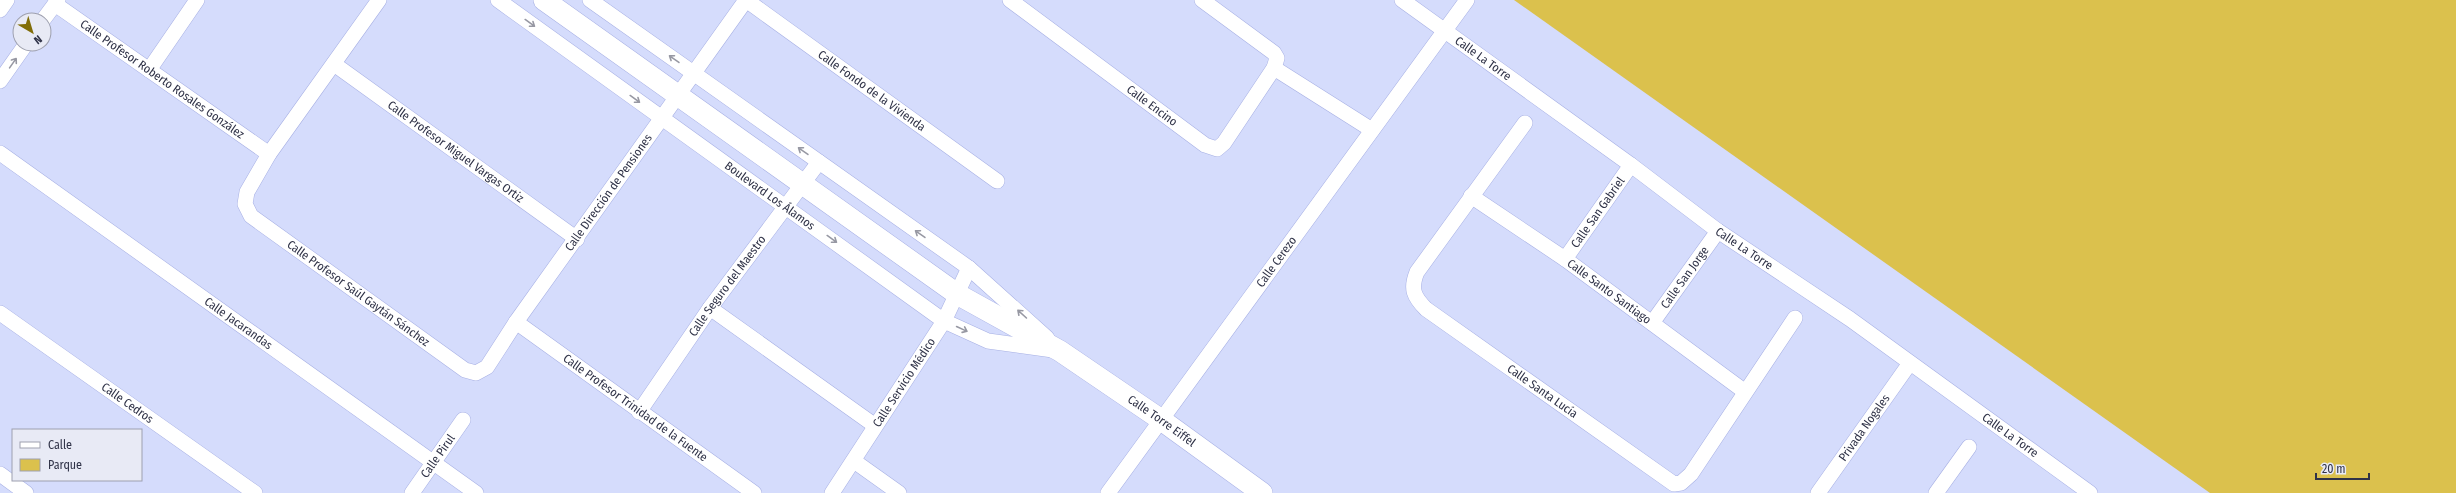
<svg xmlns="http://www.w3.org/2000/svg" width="2456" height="493" font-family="'Fira Sans Condensed',sans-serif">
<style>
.green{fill:#dbc14d}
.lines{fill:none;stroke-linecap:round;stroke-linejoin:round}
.street-casing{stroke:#a7b0e4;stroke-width:16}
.secondary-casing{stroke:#a7b0e4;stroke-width:22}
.street{stroke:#fff;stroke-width:15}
.secondary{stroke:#fff;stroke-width:21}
.oneway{stroke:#9798a3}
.labels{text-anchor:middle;stroke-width:3;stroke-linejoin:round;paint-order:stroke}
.street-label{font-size:12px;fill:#2f3247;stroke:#e8eaf5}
</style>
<rect width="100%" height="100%" fill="#d5dcfc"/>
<polygon class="green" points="1514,0 2456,0 2456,493 2210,493"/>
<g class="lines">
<g class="street-casing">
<g id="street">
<path id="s1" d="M379,0L269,154L247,192L245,204L251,216L465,370L476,373L487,367L516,322L746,0"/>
<path id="s2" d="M498,0L944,321L988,341L1053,350"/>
<polyline points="590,0 969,268 1047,338"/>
<path id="s3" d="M746,0L997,181"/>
<path id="s4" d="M1010,0L1205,145L1217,149L1224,143L1274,68L1277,58L1274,53L1202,0"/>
<path id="s5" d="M1402,0L1631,165L1718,231L1850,319L2090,493"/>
<path id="s6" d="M55,4L269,154"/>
<polyline points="0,10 7,0"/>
<polyline points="43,20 58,0"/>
<path id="s7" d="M334,64L577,239"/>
<polyline points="1274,68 1372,130"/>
<polyline points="149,70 197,0"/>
<polyline points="0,81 26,44"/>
<path id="s8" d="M1525,123L1417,272C1410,289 1414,297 1426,309L1674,484L1681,483L1691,474L1795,318"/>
<path id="s9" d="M0,153L476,493"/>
<path id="s10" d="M1471,196L1565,259L1744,391"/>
<path id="s11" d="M1565,259L1631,165"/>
<polyline points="710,308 874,425"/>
<path id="s12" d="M0,313L255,493"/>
<path id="s13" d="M516,322L754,493"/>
<path id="s14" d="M1652,323L1718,231"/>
<path id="s15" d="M639,412L710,308L819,162"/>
<polyline points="854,461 899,493"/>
<polyline points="0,474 26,493"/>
<path id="s16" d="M412,493L463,420"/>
<path id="s17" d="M832,493L944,321L969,268"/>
<path id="s18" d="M1108,493L1467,0"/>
<path id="s19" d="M1818,493L1910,363"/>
<polyline points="1936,493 1969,447"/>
</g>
</g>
<g class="secondary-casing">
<g id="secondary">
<path id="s20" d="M544,0L957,294L1060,351L1160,419L1262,493"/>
</g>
</g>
<use href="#street" class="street"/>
<use href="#secondary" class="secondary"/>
</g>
<defs><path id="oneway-shaft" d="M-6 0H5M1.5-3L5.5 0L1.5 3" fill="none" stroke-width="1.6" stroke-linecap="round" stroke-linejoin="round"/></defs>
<g class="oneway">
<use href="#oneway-shaft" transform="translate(530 23) rotate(36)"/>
<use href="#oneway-shaft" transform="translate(674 59) rotate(-145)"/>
<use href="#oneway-shaft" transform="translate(13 63) rotate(-55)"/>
<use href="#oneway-shaft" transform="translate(635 99) rotate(36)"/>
<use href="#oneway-shaft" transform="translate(803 151) rotate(-145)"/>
<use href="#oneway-shaft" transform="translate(920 234) rotate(-145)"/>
<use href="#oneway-shaft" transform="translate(832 239) rotate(36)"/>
<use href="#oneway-shaft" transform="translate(1022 314) rotate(-138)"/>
<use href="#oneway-shaft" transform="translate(962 329) rotate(25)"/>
</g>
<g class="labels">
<g class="street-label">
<text dy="4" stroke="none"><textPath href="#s5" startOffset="100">Calle La Torre</textPath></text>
<text dy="4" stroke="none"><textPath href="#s6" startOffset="131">Calle Profesor Roberto Rosales González</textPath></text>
<text dy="4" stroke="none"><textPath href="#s3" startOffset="155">Calle Fondo de la Vivienda</textPath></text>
<text dy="4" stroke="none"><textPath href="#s4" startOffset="177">Calle Encino</textPath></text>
<text dy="4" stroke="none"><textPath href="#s7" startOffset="150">Calle Profesor Miguel Vargas Ortiz</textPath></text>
<text dy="4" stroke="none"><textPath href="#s1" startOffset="759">Calle Dirección de Pensiones</textPath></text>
<text dy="4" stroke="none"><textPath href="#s2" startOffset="335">Boulevard Los Álamos</textPath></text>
<text dy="4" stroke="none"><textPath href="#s11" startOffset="57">Calle San Gabriel</textPath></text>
<text dy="4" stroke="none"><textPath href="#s5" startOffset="423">Calle La Torre</textPath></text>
<text dy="4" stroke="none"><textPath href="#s18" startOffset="286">Calle Cerezo</textPath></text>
<text dy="4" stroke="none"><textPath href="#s14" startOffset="56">Calle San Jorge</textPath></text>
<text dy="4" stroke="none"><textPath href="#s15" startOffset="154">Calle Seguro del Maestro</textPath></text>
<text dy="4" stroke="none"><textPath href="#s10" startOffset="168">Calle Santo Santiago</textPath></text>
<text dy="4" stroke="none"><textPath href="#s1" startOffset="391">Calle Profesor Saúl Gaytán Sánchez</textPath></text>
<text dy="4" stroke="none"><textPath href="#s9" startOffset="293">Calle Jacarandas</textPath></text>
<text dy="4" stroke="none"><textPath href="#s17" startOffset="132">Calle Servicio Médico</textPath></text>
<text dy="4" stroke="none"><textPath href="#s8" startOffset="368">Calle Santa Lucía</textPath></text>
<text dy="4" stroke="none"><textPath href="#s12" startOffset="156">Calle Cedros</textPath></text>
<text dy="4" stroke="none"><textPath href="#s13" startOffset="147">Calle Profesor Trinidad de la Fuente</textPath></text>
<text dy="4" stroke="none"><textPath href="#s20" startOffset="748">Calle Torre Eiffel</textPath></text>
<text dy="4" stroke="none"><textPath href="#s19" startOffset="80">Privada Nogales</textPath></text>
<text dy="4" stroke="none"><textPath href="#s5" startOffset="748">Calle La Torre</textPath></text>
<text dy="4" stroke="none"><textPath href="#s16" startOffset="45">Calle Pirul</textPath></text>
</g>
</g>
<rect x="12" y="429" width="130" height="52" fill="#e8eaf5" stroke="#9ea0af"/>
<rect x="20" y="442" width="20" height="6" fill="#ffffff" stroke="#9ea0af"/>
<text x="48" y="449" font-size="12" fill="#2f3247">Calle</text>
<rect x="20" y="459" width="20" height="12" fill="#dbc14d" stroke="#9ea0af"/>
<text x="48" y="469" font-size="12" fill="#2f3247">Parque</text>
<g transform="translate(32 32) rotate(142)"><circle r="19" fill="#e8eaf5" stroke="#9ea0af"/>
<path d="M0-3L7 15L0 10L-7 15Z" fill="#806d08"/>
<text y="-6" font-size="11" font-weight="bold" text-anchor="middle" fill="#2f3247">N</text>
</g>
<path d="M2316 473v6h53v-6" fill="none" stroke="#2f3247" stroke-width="2"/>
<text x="2322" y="473" font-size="12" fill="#2f3247" stroke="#e8eaf5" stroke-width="3" paint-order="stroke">20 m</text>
</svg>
